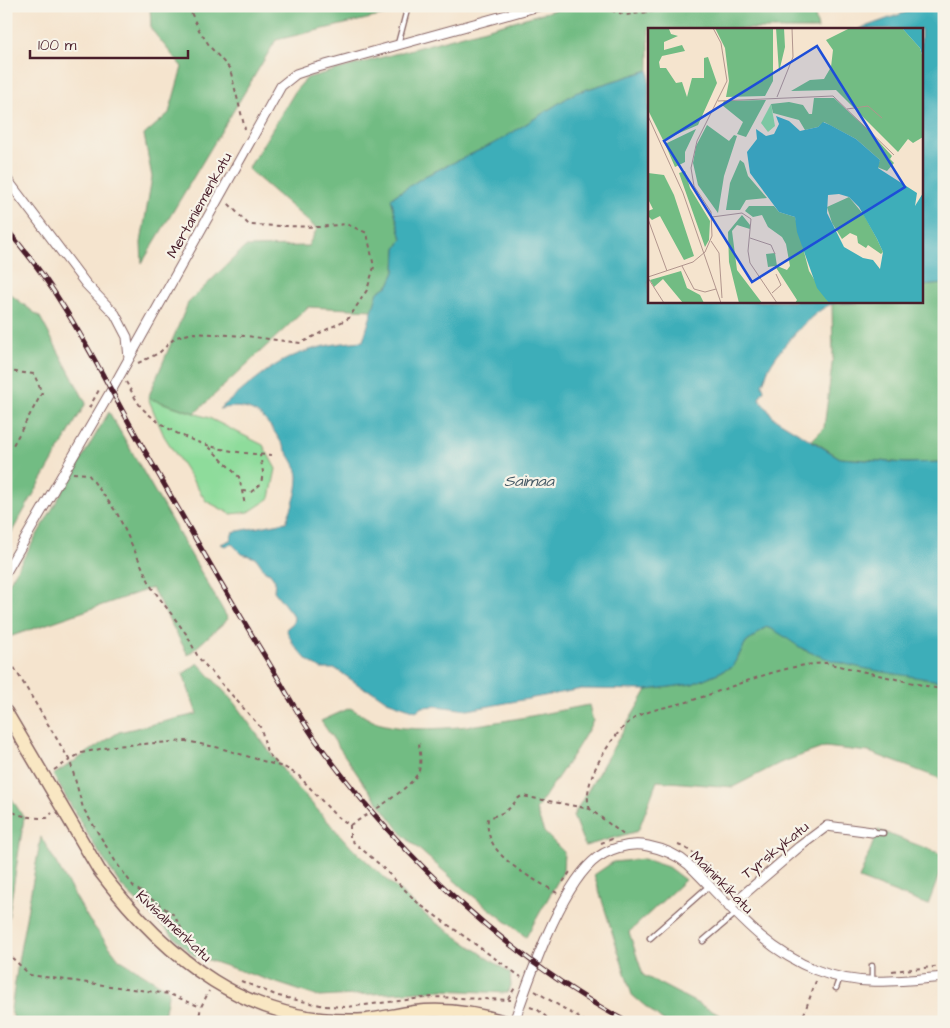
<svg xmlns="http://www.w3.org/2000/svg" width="950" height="1028" font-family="'Architects Daughter',sans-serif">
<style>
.green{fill:#8edc9b;stroke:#6c7e63}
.forest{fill:#72bc83;stroke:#5e6e57}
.water{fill:#3eaeb9;stroke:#446672}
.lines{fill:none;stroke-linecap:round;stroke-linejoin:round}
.lane-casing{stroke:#866464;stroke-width:7}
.street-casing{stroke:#866464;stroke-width:11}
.secondary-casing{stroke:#866464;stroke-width:15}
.path{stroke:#866464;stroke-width:2;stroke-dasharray:4 4;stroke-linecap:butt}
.lane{stroke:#fff;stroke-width:4.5}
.street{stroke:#fff;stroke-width:9}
.secondary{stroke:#f9e7c3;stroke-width:12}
.rail-casing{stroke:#4a1f2b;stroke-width:5}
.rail{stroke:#f7f3e8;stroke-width:3;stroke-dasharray:9;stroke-linecap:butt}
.labels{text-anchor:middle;stroke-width:4.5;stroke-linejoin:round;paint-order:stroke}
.street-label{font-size:15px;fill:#4a1f2b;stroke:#f7f3e8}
.water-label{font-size:16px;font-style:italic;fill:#455864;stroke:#f7f3e8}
.inset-road{fill:none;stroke:#b1958d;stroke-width:1}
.view{fill:#1d4ed8;fill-opacity:0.15;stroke:#1d4ed8;stroke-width:2.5}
.inset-edge{fill:none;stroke:#4a1f2b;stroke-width:2.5}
</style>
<rect width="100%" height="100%" fill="#f7f3e8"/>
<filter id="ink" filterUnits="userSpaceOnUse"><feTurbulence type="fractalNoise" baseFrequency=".02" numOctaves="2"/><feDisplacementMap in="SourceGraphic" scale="10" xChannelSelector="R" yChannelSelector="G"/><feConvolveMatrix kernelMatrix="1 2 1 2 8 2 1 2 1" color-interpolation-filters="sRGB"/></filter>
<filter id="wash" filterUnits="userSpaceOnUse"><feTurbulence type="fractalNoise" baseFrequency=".0096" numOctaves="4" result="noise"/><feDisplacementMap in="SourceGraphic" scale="20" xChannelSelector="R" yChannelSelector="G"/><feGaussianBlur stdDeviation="1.12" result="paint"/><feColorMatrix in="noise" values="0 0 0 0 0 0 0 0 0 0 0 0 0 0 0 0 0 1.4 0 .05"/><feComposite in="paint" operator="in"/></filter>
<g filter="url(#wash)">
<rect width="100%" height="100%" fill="#f5e4ce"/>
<polygon class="green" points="148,398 209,418 263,445 276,469 270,498 249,512 231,514 206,501 164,436"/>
<g class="forest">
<polygon points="150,6 423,6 276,40 142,263 141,243 152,177 144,135 169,113 182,67 151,29"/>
<polygon points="569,6 813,6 818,29 649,29 649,70 575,93 499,141 425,176 391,198 402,239 396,249 395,272 389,285 378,292 373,310 308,307 195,413 148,398 188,303 245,247 308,246 317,229 248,169 296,90 307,78"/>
<polygon points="944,284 944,462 905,463 840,458 812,440 824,428 833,357 832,304 921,301 921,286"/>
<polygon points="6,291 40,317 86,403 6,542"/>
<polygon points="109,412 228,619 188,655 152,588 6,638 6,588"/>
<polygon points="766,627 780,632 804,650 944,682 944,780 869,752 825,747 780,763 733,787 657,781 638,831 585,846 573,816 647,690 692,684 732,667 746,643"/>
<polygon points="198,663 232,700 289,778 350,846 429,918 510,973 511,986 507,993 442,990 319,997 193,955 122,887 94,845 53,775 119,732 197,714 183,674"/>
<path d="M589,705L593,721C576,753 555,780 536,810L544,832L564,852L563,872L526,937L464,889L404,836L362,781L321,721L350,708C360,713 370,721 381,724C436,739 532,715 589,705Z"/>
<polygon points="6,790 24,818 6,933"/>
<polygon points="878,830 944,855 944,870 941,870 928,905 859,879"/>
<polygon points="41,837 89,920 119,959 169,990 163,1022 15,1022 11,1010 19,956"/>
<polygon points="644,859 668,867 685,880 629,932 643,975 733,1022 664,1022 632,995 594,875 613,862"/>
</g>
<g class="water">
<polygon points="923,6 944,6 944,284 921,286 921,29 859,29"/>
<path d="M649,70V301H859C850,304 840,301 832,304C814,309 775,353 768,370C765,376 766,379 762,384L764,390L759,398L774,418L840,458L905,463L944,462V682C898,673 848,670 805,650C791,643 783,633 766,627L746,643L732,667L692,684L647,690L582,689L468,710L436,706L422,707L416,711L387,701L374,692L363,688L336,669H321L307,660L293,644L286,629L293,623L294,617L274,591L275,580L270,573L265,571L256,558L242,554L232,544L225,546L221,544L230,540L233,532L286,522C292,507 298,493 298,477C298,468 290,457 285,449C268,420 256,401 219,409C239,394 259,374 281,362C306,348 335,343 363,341L378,292L389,285L395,272L396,249L402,239L391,198L425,176L499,141L575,93Z"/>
</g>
</g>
<g filter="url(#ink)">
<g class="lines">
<g class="lane-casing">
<g id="lane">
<polyline points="398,44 408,6"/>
<polyline points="872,832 883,833"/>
<polyline points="650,938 709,886"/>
<polyline points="703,941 735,914"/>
<polyline points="872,966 872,982"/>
<polyline points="836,988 840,977"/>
</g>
</g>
<g class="street-casing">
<g id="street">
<polyline points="6,178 86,284 115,314 127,337 129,358"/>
<polyline points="6,572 111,391 281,86 296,74 311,69 539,6"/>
<polyline points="729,907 799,847 827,826 872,832"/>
<path d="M514,1022C529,979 559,892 592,862C606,849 629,842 648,846C663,849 678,855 689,865C730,905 761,948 816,970C858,987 900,981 944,977"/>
</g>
</g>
<g class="secondary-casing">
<path id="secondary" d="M6,712L99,870C165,958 250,1028 367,1020C383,1018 399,1014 415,1012C446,1008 475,1013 505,1022"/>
</g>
<g class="path">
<polyline points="188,6 199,30 211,48 230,69 245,129"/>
<polyline points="596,6 626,15 692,6"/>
<polyline points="138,363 159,353 176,337 194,333 246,336 301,343 349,318 367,290 374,267 367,233 346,224 319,227 249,225 227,202"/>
<polyline points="6,371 34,374 42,393 13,445 6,449"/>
<path d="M126,382C131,390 136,401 142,408C176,442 227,454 273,455"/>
<polyline points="89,408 100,388"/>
<polyline points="209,447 239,477 245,505"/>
<polyline points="73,473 88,474 117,513 152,588 187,635 198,657 261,728 267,752 279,766"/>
<polyline points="243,491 251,492 261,484 263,472 260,455"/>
<polyline points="6,654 70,761 83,808 117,864 134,887 174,915 194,952"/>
<polyline points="54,770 81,753 114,746 186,741 220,748 286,768 299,776 335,815 350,825"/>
<path d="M6,808C19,817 32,818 47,818L52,813"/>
<path d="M590,809C579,784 612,734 632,720C648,709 669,707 687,702C732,688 778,665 826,663L944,690"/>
<polyline points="350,825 350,839 379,864 419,904 521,977"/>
<path d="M350,825C366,816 410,789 418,773C422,764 420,753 419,743"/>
<polyline points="601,843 615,838"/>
<path d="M678,845C699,852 718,877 731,894"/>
<polyline points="563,882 572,869"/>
<path d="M557,893C531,877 483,856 488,819C495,815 502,814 507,810C514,806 515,799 522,796L590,809L625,836"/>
<polyline points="6,952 30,975 169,994 201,1007"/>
<polyline points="892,971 944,966"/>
<polyline points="241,981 278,996 325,1006 347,1007 432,997 511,1000"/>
<polyline points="535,991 586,1022"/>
<polyline points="508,999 516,986"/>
<polyline points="530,1007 538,1010 552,1022"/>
<polyline points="198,1022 201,1007 209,991"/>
<polyline points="801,1022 816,981"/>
</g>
<use href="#lane" class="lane"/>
<use href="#street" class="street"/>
<use href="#secondary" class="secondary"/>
<g class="rail-casing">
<path id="rail" d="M6,229C62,290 101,374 142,446C184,518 225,592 269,663C286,691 301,721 320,746C400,856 507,957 627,1022"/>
</g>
<use href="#rail" class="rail"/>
</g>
</g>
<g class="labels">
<g class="street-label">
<text transform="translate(199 205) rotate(-61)" y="5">Mertaniemenkatu</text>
<text transform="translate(775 850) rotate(-39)" y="5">Tyrskykatu</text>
<text transform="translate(722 882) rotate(45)" y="5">Maininkikatu</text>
<text transform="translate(174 926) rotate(43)" y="5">Kivisalmenkatu</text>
</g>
<g class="water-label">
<text x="529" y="486">Saimaa</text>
</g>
</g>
<g transform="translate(648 28)">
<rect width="275" height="275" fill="#f5e4ce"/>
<path d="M123,76L127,98L120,104L113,95Z" fill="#8edc9b"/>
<path d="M0,0H26L21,1L23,6L30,8L16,14V22L34,17L37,23L14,28L11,34L12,40H18L28,55L34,54L39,69L44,50H56V30L60,29L69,55L50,97L15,112L0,82ZM67,0H125V53L117,68L78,69L81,53L77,20ZM128,0H136L137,19L131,44ZM202,0H254L272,20L275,30V109L265,115L260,111L250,124L188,62L143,63L162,52L176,51L183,39L185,22L178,12ZM166,70H186L219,101L244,128L242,131L246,135L239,143L229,139L232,132L208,111L176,94L170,99L157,102L151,92L125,85L123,76L141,74L155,77L161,86H164ZM118,72L98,109L89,106L95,94L74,77L76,73ZM59,97L81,113L86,107L89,108L76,148L70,185L50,157L45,135L48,118ZM48,101L37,124V134L27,139L17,116ZM92,132L96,135L100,148L119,170L98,172L92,182H78L82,155ZM37,143L42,160L62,193L61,212L57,219L31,145ZM0,145L16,147L26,167L46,228L36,232L12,188L4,192L0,188V183L5,181L0,171ZM201,169L216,187L229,211L235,224L233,226L220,217L218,220L210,215L209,208L202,205L194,211L184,195L179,179ZM101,178H126L131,184L147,189L161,243L181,275H147L149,272L127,238L120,239L118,226L127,225L129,238L139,242L142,238L138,216L134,209L120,199L114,187L105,189L97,183ZM94,187L102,197V201L89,197L84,203L89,242L114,275H91L81,234L80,204ZM33,243L39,260L52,267L56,275H35L15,251L6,259L2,252Z" fill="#72bc83"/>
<path d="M254,0H275V30L272,20ZM128,88L141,93L152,103L170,99L175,94L182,97L208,111L232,132L230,140L269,165L267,178L275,165V275H181L169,260L149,204L147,189L131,184L102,145L99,124L109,111L108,101L118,108L126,106L131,96ZM191,166L201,169L211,179L229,211L235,224L232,241L225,232L215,230L196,219L179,185L180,167Z" fill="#3eaeb9" fill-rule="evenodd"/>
<path class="inset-road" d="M129,69L145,29L144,0M70,73L185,68L246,127M199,81L220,78L234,90M0,88L35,165L73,275M64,189L94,185L103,191L100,223L102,235L129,275M0,191L19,243M102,210L123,217L127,226M63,213L71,225L74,270M34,238L46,261L57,264L68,261M0,249L45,234L57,224L64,208L63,184L46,158L43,140L49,113L79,53L73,15L65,0M0,250L16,275M124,265L133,257L128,246"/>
<path class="view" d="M169,18L257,159L104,254L16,113Z"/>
<rect width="275" height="275" class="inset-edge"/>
</g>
<rect width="950" height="1028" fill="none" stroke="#f7f3e8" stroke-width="25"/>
<path d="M30 50v8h158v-8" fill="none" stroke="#4a1f2b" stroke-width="2.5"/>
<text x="38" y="50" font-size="15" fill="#4a1f2b" stroke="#f7f3e8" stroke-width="4" paint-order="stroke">100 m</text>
</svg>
